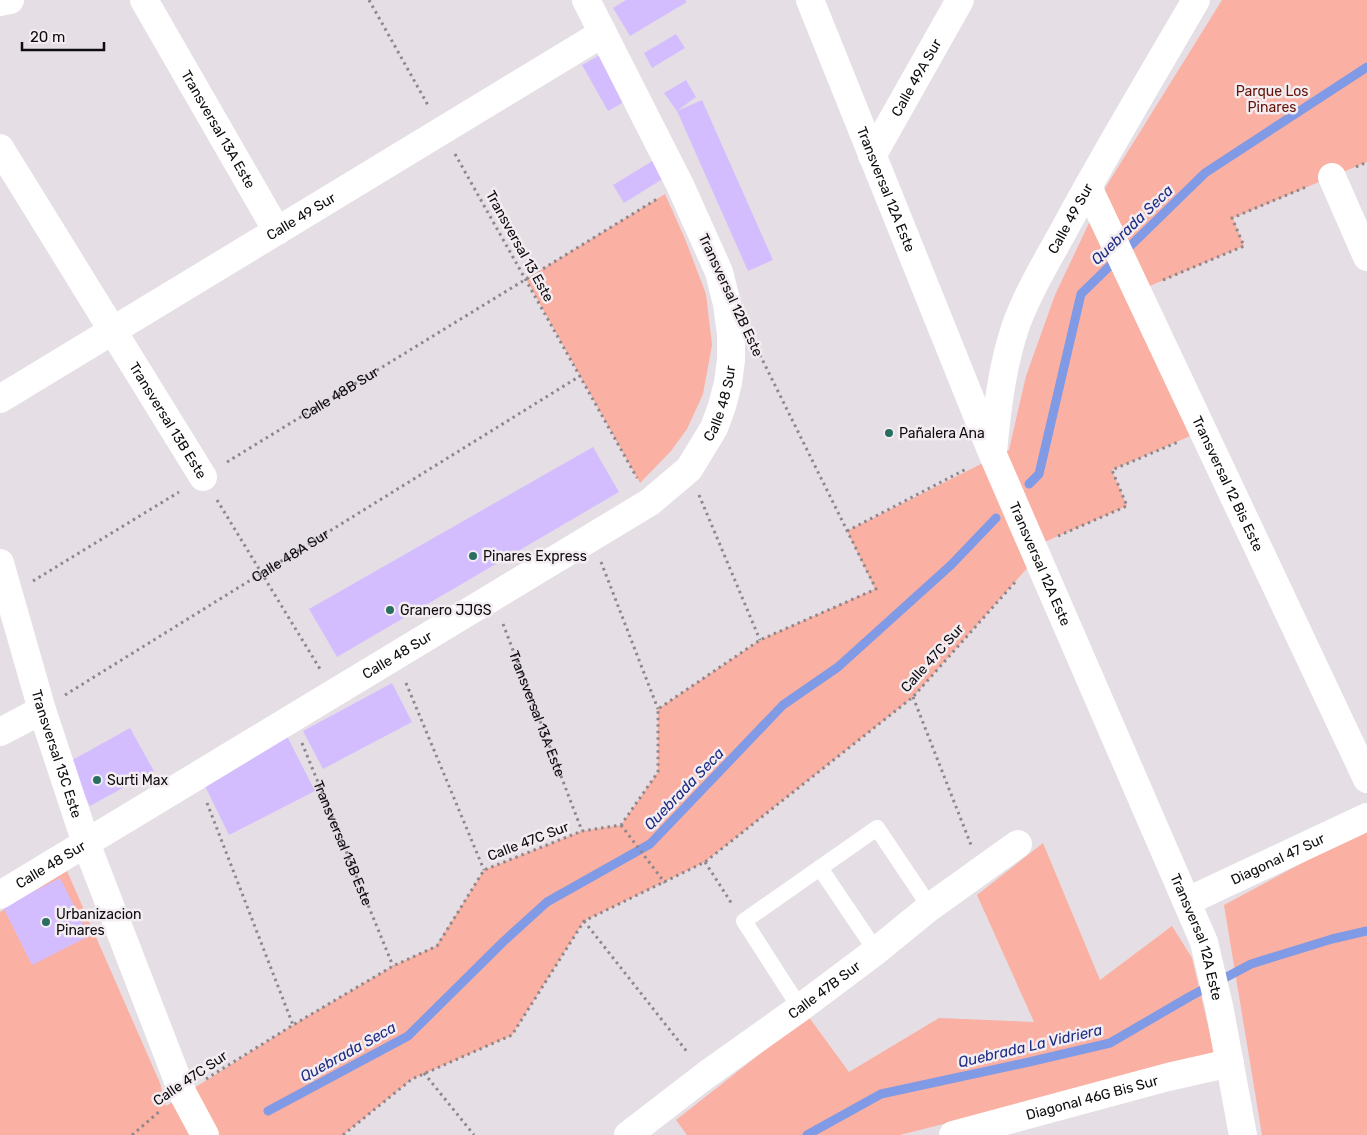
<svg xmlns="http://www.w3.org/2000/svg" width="1367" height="1135" font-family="Rubik,sans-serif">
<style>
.green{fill:#fab0a2}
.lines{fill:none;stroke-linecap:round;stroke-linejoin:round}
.stream{stroke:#819ae6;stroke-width:9}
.building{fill:#d3bdff}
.path{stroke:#8d888d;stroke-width:3;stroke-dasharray:2.5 4;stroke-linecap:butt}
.lane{stroke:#fff;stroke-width:16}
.street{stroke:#fff;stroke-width:28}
.secondary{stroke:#fff;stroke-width:28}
.poi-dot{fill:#2a6e61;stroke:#f3edf2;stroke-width:2}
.labels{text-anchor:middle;stroke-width:5;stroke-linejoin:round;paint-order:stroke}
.street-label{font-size:14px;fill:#0e0c0e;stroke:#f3edf2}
.park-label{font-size:14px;fill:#641308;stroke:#f3edf2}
.poi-label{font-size:14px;fill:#0e0c0e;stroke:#f3edf2;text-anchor:start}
.water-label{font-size:15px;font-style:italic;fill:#1e2d84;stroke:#f3edf2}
</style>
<rect width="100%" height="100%" fill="#e5dfe5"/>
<g class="green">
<polygon points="1222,0 1367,0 1367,162 1233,218 1244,246 1138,291 1204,430 1112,470 1127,506 1033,547 1037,557 913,697 705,862 584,921 512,1035 412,1079 343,1135 0,1135 0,912 67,871 160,1083 166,1106 293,1025 393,966 436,946 484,870 582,831 621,825 658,772 658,709 760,640 875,589 847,531 1009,450 1026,376 1055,295 1107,185"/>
<polygon points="665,194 685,239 706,294 712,345 703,394 687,429 671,451 640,483 526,279"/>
<polygon points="1367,828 1367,1135 1262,1135 1224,905"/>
<polygon points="1043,843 1100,980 1172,926 1192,958 1215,1055 900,1135 687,1135 676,1120 808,1016 849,1072 939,1018 1034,1022 977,895"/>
</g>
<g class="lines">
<g class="stream">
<polyline points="1029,484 1039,474 1081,294 1205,173 1367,67"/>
<polyline points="268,1111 408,1036 503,942 547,902 650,844 783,705 838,667 951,565 996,518"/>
<polyline points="807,1135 881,1094 1029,1062 1110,1043 1189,997 1251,964 1332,939 1367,931"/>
</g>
</g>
<g class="building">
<polygon points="626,0 685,0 687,2 630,36 613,8"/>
<polygon points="676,34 685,48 652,68 644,53"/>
<polygon points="607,51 633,97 608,111 582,65"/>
<polygon points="686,80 696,97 677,111 702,100 773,260 748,271 677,111 664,93"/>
<polygon points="654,160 664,178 624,203 613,185"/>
<polygon points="593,447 619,492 337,657 309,609"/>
<polygon points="392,683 412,722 323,769 303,731"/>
<polygon points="130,728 154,771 90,806 67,763"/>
<polygon points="287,736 315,791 229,835 202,780"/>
<polygon points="60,878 89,936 32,965 3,907"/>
</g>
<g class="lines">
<g class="path">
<polyline points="369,0 429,107"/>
<polyline points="455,154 637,478"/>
<polyline points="1356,167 1367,162"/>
<polyline points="1163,280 1244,246 1232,218 1306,187"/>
<path id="s1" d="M227,462L657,199"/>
<polyline points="699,495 760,640"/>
<polyline points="217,500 320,669"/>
<polyline points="847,531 968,468"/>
<polyline points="1058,536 1127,506 1112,470 1178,442"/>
<polyline points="601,562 658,709"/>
<polyline points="33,581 179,492"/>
<path id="s2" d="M503,624L582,831"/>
<polyline points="406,683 484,870"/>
<path id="s3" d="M65,695L580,376"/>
<polyline points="913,697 971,845"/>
<path id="s4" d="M302,743L393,966"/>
<polyline points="207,803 293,1025"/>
<polyline points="621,825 665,883"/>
<polyline points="705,862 732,904"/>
<polyline points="584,921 688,1053"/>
<polyline points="424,1073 474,1135"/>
<polyline points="206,1079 293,1025 393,966 437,946 484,870 582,831 621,825 658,772 658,709 760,640 876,589 760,355"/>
<polyline points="132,1135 160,1111"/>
<polyline points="343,1135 412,1079 512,1035 584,921 705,862 913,697 1017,580"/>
</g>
<g class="lane">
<polyline points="820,868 876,951"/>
<polyline points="800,1008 744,921 877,828 930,907"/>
</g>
<g class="street">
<path id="s5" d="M144,0L277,231"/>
<path id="s6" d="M810,0L993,455L1204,942L1219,1006L1243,1135"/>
<path id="s7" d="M0,148L203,477"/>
<path id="s8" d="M872,156L960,0"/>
<polyline points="1332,177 1367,257"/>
<path id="s9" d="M1088,187L1367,779"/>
<path id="s10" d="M0,399L603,33"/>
<path id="s11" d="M993,452C997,410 1002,366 1016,325C1030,287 1052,253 1071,217C1111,144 1154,72 1196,0"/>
<path id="s12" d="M0,563L42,710L86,843L183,1094L205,1135"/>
<polyline points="0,732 42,710"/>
<path id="s13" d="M0,895L650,502L689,469L714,428L722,406L728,383L731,360V334L727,304L719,272L680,185L586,0"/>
<path id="s14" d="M1188,901L1367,817"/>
<path id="s15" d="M628,1135L706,1075L800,1008L876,951L930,907L1018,844"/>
<path id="s16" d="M953,1135L1168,1077L1230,1063"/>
</g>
<polyline class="secondary" points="0,2 10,0"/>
</g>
<g class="poi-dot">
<circle cx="889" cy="433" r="5"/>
<circle cx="473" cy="556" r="5"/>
<circle cx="390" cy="610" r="5"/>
<circle cx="97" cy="780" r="5"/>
<circle cx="46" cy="922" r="5"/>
</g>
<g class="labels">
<g class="street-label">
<text dy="5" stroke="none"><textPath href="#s8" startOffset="90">Calle 49A Sur</textPath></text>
<text dy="5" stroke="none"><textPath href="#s5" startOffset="149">Transversal 13A Este</textPath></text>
<text dy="5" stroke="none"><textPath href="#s6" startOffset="204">Transversal 12A Este</textPath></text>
<text dy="5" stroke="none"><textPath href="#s10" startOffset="352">Calle 49 Sur</textPath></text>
<text dy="5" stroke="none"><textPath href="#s11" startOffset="249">Calle 49 Sur</textPath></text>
<text transform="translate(520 246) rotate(61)" y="5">Transversal 13 Este</text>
<text transform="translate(731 295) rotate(65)" y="5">Transversal 12B Este</text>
<text dy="5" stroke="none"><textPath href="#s1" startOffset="132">Calle 48B Sur</textPath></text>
<text dy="5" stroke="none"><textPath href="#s13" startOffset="884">Calle 48 Sur</textPath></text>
<text dy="5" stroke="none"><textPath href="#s7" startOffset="320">Transversal 13B Este</textPath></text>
<text dy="5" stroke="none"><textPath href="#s9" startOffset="328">Transversal 12 Bis Este</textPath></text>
<text dy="5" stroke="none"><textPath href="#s3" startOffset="265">Calle 48A Sur</textPath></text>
<text dy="5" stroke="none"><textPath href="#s6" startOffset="609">Transversal 12A Este</textPath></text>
<text dy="5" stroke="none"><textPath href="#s13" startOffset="464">Calle 48 Sur</textPath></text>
<text transform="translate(932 658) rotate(-48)" y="5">Calle 47C Sur</text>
<text dy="5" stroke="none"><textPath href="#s2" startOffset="96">Transversal 13A Este</textPath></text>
<text dy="5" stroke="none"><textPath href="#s12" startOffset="199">Transversal 13C Este</textPath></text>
<text transform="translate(528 841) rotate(-21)" y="5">Calle 47C Sur</text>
<text dy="5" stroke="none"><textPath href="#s4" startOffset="108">Transversal 13B Este</textPath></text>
<text dy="5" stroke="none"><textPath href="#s14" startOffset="99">Diagonal 47 Sur</textPath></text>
<text dy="5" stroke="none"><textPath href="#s13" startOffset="59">Calle 48 Sur</textPath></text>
<text dy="5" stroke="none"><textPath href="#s6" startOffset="1014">Transversal 12A Este</textPath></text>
<text dy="5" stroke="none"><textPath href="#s15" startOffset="244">Calle 47B Sur</textPath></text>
<text transform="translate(190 1078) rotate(-34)" y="5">Calle 47C Sur</text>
<text dy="5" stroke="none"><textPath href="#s16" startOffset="144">Diagonal 46G Bis Sur</textPath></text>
</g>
<g class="park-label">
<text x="1272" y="96">Parque Los<tspan x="1272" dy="16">Pinares</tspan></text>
</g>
<g class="poi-label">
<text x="899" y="438">Pañalera Ana</text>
<text x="483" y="561">Pinares Express</text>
<text x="400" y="615">Granero JJGS</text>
<text x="107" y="785">Surti Max</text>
<text x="56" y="919">Urbanizacion<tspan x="56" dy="16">Pinares</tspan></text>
</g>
<g class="water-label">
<text transform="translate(1132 225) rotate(-44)" y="5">Quebrada Seca</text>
<text transform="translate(684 789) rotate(-46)" y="5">Quebrada Seca</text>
<text transform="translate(1030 1046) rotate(-13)" y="5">Quebrada La Vidriera</text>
<text transform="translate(348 1052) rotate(-29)" y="5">Quebrada Seca</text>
</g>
</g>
<path d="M22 42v8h82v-8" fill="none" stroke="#0e0c0e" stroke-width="2.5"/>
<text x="30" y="42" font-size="15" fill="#0e0c0e" stroke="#f3edf2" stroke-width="4" paint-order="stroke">20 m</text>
</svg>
